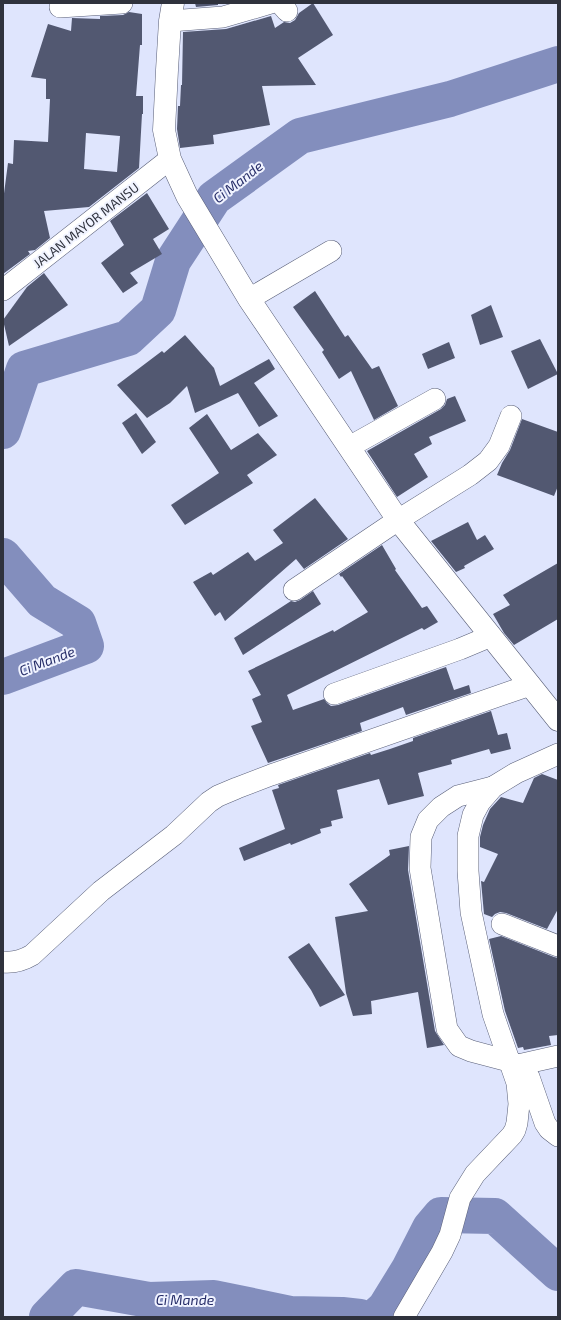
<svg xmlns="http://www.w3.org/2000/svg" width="561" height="1320" font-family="'Exo 2',sans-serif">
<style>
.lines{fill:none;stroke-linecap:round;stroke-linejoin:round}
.river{stroke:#838ebd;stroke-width:36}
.building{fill:#525871;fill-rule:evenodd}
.minor-casing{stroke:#585e77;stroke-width:22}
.secondary-casing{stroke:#585e77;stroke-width:23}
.minor{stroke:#fff;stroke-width:21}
.secondary{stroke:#fff;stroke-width:22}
.labels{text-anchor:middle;stroke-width:4;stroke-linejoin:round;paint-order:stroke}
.street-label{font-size:13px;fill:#2f323d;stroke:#f0f3ff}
.water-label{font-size:14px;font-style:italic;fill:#272e69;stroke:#f0f3ff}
</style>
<rect width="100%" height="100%" fill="#dfe5fd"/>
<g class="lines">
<g class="river">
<polyline points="3,431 24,369 128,338 158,310 173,261 214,198 300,136 450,99 558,64"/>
<polyline points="3,556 42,601 78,623 86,646 3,677"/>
<polyline points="47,1317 76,1287 149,1300 214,1298 291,1314 342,1315 360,1317"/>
<polyline points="375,1317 385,1308 409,1269 430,1228 441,1215 495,1216 558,1273"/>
</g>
</g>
<g class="building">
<polygon points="195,3 218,3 218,5 196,7"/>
<polygon points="313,3 333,35 298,58 316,85 262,86 270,125 213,135 214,144 180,148 177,129 178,106 180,106 181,85 182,85 183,32 226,29 271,16 275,28 284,22 290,23 295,20 299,13"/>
<path d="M129,12L142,14V45H140L136,96H143V114H142L139,168L89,207L44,211L50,238L35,250L28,251L30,254L3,274V201L8,163L13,164L14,140L48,142L50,99H46V79L31,77L48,24L71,31L72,18L100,19V16L123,15ZM86,133L120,136L117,172L84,169Z"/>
<polygon points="147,193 169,229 153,239 162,254 130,273 138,283 123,293 101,263 124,245 110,221"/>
<polygon points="44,273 68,305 9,346 3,320 27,287"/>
<polygon points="315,291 345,337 348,335 372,369 379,366 398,406 374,420 351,371 339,379 322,352 324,350 293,307"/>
<polygon points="491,305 503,337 480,345 471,315"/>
<polygon points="185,335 214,368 220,386 269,359 275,369 254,383 278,416 259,427 238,393 195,413 187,386 170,403 147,418 117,385 162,351 164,353"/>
<polygon points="540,339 558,374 528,389 511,351"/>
<polygon points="449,342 455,358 428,369 422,354"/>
<polygon points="455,396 466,421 429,437 432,444 414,454 428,477 397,497 367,451 441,409 445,405 447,399"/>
<polygon points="136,413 156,442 142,454 122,423"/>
<polygon points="207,414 231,450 258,433 277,455 247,475 253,483 185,525 171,505 219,473 189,428"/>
<polygon points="522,419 558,432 558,486 554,496 497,475 502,463 510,450"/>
<polygon points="315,498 348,539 304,569 296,559 225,621 220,612 215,616 193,582 211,572 213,575 248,552 255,561 283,543 273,530"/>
<polygon points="468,522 477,540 485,535 494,549 464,566 465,568 456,572 431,541"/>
<polygon points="382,545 396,569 395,570 422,608 427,606 438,622 424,630 422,628 287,695 293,710 324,699 327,703 331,706 338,705 446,667 454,690 469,685 471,693 406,715 403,707 360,723 362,731 268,763 251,726 262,722 252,699 261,695 248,671 333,630 334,632 368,612 342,576 341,577 339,574"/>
<polygon points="558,563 558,619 514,645 504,633 493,614 510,605 503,595"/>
<polygon points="313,591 321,604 243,655 234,638 291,601 295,602 300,600"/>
<polygon points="491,711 498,735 507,733 511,749 491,754 489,749 451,760 452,764 418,773 424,796 388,805 379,779 337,790 343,818 331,821 332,826 320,829 321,833 291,845 290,843 244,861 239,848 285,829 272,790 279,788 278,785 370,753 371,755 390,749 413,741 413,738"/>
<polygon points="542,774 558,780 558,909 547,929 506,913 500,912 495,914 492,917 484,914 481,881 484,882 498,854 480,847 480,837 483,825 490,809 501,797 523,803 534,778"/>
<polygon points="409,846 408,870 435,1031 444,1045 427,1048 418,992 371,1001 372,1014 353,1016 346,993 335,917 368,911 349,884 390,855 389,850"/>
<polygon points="501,936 554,957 558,958 558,1035 549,1036 551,1045 524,1050 523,1047 518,1048 505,1011 489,939"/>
<polygon points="309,943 345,995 320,1007 311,990 288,957"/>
</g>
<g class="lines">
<g class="minor-casing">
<g id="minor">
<polyline points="280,3 287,11"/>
<polyline points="60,7 122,3"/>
<polyline points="170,21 223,17 271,3"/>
<polyline points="3,290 170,159"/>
<polyline points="249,299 331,251"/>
<polyline points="349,447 435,399"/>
<polyline points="294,590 398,520 470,475 488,461 499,446 511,416"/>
<polyline points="334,694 460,649 491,636"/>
<polyline points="493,787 458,796 441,807 428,820 421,837 420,868 447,1029 459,1046 471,1051 509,1061 518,1065 524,1070 529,1077 545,1123 549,1129 558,1136"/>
<polyline points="502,924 558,946"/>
<path d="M3,962C14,963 22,961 32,955L101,891L174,835L209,802L218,796L237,788L271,775L530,685"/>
<polyline points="518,1065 558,1056"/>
<polyline points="404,1317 442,1252 450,1235 460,1198 475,1174 512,1135 515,1130 517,1123 519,1104 517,1083 493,1014 471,912 468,871 468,836 473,815 480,802 493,787 516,773 558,754"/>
</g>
</g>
<g class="secondary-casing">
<polyline id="secondary" points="173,3 170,21 167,70 164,130 170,159 187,196 249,299 398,520 558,720"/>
</g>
<use href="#minor" class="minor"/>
<use href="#secondary" class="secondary"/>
</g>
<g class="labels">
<g class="street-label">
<text transform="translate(86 225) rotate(-38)" y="5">JALAN MAYOR MANSU</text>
</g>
<g class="water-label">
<text transform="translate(238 182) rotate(-38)" y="5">Ci Mande</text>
<text transform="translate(47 661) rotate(-21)" y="5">Ci Mande</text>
<text x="185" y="1305">Ci Mande</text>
</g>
</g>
<rect width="561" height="1320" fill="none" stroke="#2f323d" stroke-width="8"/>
</svg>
